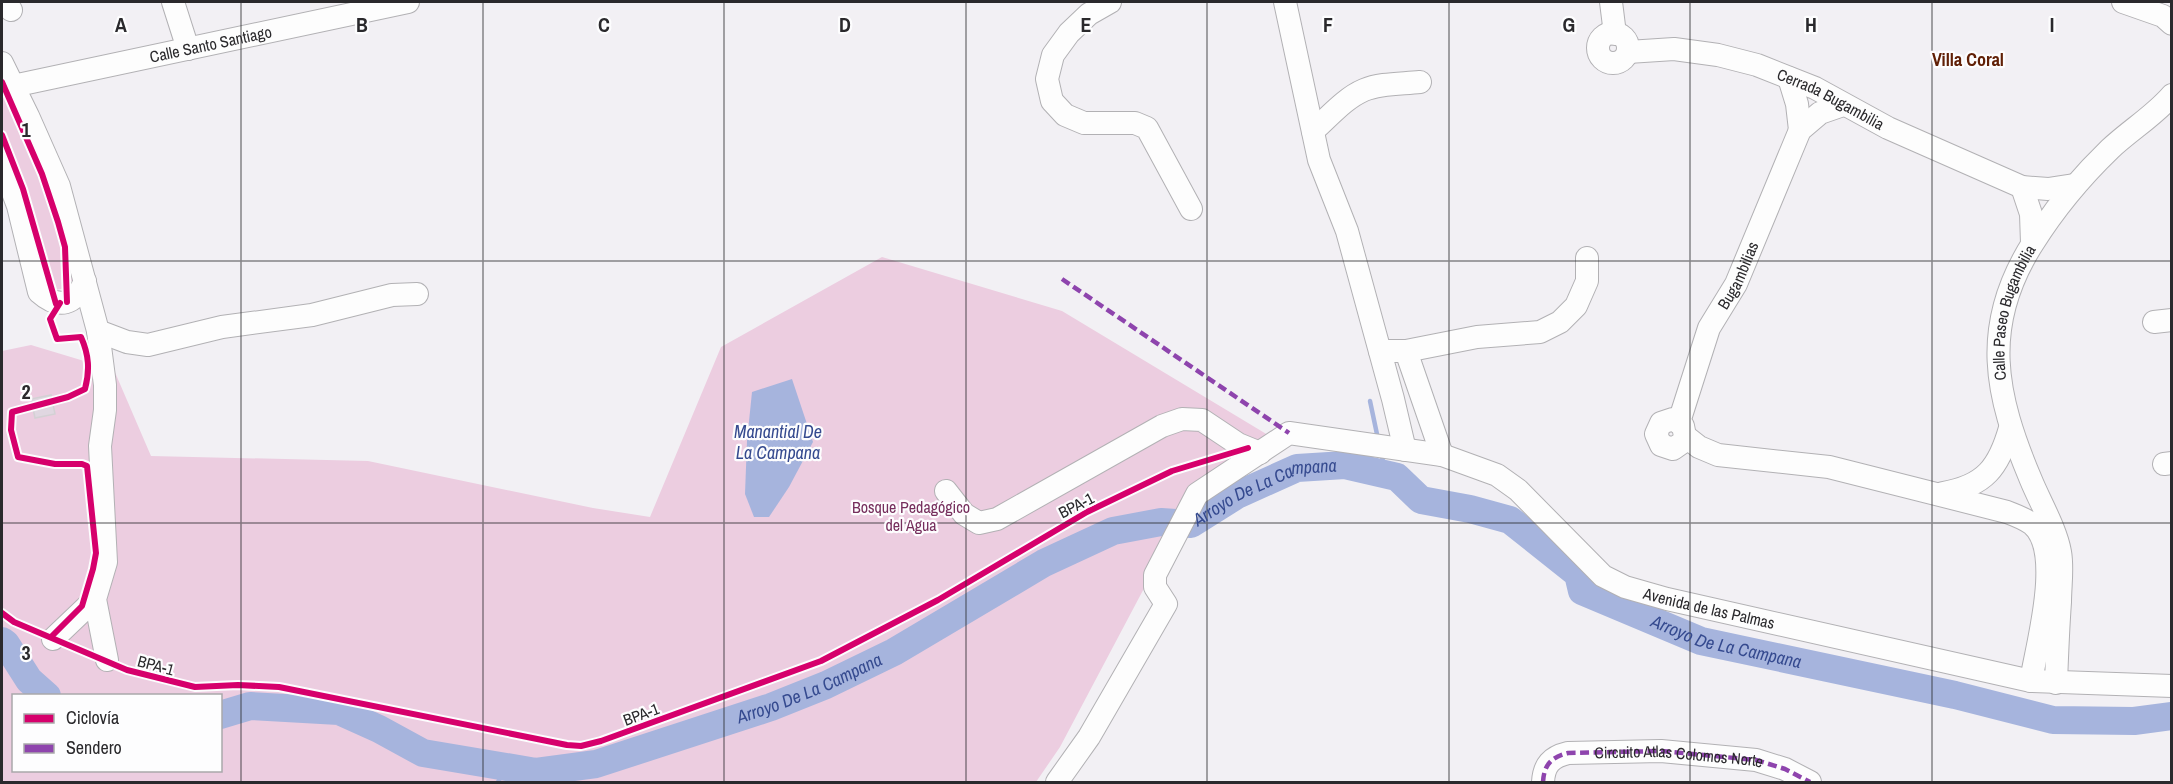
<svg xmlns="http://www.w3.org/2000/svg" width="2173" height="784" font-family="'Archivo Narrow',sans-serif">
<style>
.green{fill:#eccde0;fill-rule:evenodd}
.water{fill:#a6b4dd}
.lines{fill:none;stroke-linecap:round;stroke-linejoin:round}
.stream{stroke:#a6b4dd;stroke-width:4.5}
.river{stroke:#a6b4dd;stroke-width:28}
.building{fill:#e0d7e1;stroke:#d3d1d4;stroke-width:1.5}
.minor-casing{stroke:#b2b1b4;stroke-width:24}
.path{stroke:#d9d9da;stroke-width:3;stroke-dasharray:4.5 3;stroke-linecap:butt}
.minor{stroke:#fdfdfd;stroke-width:22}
.quiet{stroke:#8e44ad;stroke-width:4.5;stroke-dasharray:9 4.5;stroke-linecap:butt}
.cycleway-casing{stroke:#fdfdfe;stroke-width:10}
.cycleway{stroke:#d6006c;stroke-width:6}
.grid{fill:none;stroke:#2a292c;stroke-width:1.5;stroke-opacity:0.55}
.labels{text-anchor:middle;stroke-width:4.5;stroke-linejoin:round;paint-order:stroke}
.street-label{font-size:16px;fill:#2a292c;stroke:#fdfdfe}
.park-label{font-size:16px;fill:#762f5d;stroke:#fdfdfe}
.neighbourhood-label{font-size:18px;font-weight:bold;fill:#612006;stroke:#fdfdfe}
.water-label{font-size:18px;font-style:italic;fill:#354a8f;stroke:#fdfdfe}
.grid-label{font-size:20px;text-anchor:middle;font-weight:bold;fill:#2a292c;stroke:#fdfdfe;stroke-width:4.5;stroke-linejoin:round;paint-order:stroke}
</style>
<rect width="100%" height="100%" fill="#f2f0f4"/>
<g class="green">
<path d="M2,73L35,144L74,277C69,287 61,292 50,288L20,191L2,146Z"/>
<path d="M882,257L1062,311L1268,435L1194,494L1060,747L1036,782H2V351L31,345L114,370L151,456L368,461L593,508L650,517L721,347ZM14,696H220V770H14Z"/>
</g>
<polygon class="water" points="792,379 813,442 789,487 769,517 754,517 745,494 747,441 752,392"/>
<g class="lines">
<g class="stream">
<polyline points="1370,401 1378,439"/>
<polyline points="1381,453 1386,474"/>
<polyline points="498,782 506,767"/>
</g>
<g class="river">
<polyline points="2,641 6,644 29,680 47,696"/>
<path id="s1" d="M220,715L250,706L339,711L379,729L423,753L536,772L596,764L771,707L826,685L894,652L1044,563L1113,531L1161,522L1191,524L1237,495L1297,468L1345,465L1397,477L1421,500L1470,509L1510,520L1578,574L1582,591L1701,641L1955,695L2053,720L2134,721L2172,716"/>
</g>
</g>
<polygon class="building" points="51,395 55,414 35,418 31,399"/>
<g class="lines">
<g class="minor-casing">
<g id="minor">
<polyline points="6,2 11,10"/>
<polyline points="173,2 188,49"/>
<polyline points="1110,2 1089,14 1069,33 1053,55 1047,79 1052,101 1065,115 1084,123 1135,123 1147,128 1191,209"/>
<polyline points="1285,2 1319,160 1347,231 1393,399 1405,450"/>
<polyline points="1611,2 1615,34"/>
<polyline points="2123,2 2163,16 2172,24"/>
<circle cx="1613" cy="48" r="15"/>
<path id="s2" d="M1628,52L1674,49L1718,55L1757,65L1815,88L1888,128L2022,187L2048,189L2074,185"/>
<polyline points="2,63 28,116 59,186 98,331 127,342 148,345 222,327 312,315 392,295 417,294"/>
<polyline points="1789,78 1797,104 1800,130"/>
<path id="s3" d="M13,86L408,2"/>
<path d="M1313,131C1329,117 1345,98 1364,90C1381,83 1401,84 1420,82"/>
<path d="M2,163L18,206L39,292C59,310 75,305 85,281"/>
<polyline points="2022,187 2031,214 2032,243"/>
<polyline points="2154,322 2172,320"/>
<polyline points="98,331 105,385 105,410 100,446 106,562 95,599 107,660"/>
<polyline points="1380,351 1406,351 1477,337 1540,332 1560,322 1576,306 1587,281 1587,258"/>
<polyline points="1406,351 1442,455"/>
<path id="s4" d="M1679,422L1709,328L1736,284L1800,130L1820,113L1843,105"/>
<path d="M1685,436L1683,442L1673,449L1661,445L1656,434L1661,423L1673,419L1683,426L1685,436L1699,447L1718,455L1829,467L2007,512C2015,515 2025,519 2032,524C2064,551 2037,644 2031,681"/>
<polyline points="2164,464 2172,463"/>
<polyline points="946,491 964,514 979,523 997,519 1162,426 1182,419 1202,420 1238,444 1260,453"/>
<path d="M1943,493C1985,486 1999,467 2010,428"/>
<polyline points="53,639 95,599"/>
<path id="s5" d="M2056,683C2057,656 2058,629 2060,602C2060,586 2063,568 2060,552C2056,529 2040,502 2031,480C1995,395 1980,326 2033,243C2055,208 2081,177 2110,149C2130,130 2154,116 2172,95"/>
<path id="s6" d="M1057,782L1089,737L1166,604L1155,587V575L1197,494L1289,433L1442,455L1497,475L1518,490L1603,576L1625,587L1667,599L2031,681L2172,686"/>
<path id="s7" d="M1543,782C1544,765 1551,757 1568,753L1661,751L1756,760L1785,769L1810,782"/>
</g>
</g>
<g class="path">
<polyline points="47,320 55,340 80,338"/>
<polyline points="84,465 55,465 17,458 9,429 11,411 68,396 85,388"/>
<polyline points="2,616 12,623 38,632"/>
<polyline points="71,648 87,653"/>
<polyline points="123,669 194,689 236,687 276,689 569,747 581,748 607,741 823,662 943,599 1086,513 1172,472 1210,461"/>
</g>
<use href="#minor" class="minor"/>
<g class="quiet">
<polyline points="1062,279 1289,433"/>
<path d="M1543,782C1544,765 1551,757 1568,753L1661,751L1756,760L1785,769L1810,782"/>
</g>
<g class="cycleway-casing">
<g id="cycleway">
<polyline points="2,82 42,174 58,222 65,247 67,302"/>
<polyline points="2,135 23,189 56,304"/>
<polyline points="2,613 14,622 127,670 195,687 238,685 279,687 567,745 581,746 601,741 821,661 938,600 1087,512 1172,471 1248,448"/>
<path d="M52,636L82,606L93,569L96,553L87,466L82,464H55L18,457L11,430L12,412L68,397L85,389C90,370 89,355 81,337L57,339L50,319L60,303"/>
</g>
</g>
<use href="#cycleway" class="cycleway"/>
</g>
<path class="grid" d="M241,2V782M483,2V782M724,2V782M966,2V782M1207,2V782M1449,2V782M1690,2V782M1932,2V782M2,261H2172M2,523H2172"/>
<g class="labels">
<g class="street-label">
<text dy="6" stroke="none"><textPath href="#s3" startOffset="202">Calle Santo Santiago</textPath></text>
<text dy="6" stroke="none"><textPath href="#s2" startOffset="212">Cerrada Bugambilia</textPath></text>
<text dy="6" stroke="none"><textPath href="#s4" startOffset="159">Bugambilias</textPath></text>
<text dy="6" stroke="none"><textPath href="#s5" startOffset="384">Calle Paseo Bugambilia</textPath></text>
<text transform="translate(1076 505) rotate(-27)" y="6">BPA-1</text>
<text dy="6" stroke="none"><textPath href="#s6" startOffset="914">Avenida de las Palmas</textPath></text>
<text transform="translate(156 665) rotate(15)" y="6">BPA-1</text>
<text transform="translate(641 714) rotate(-20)" y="6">BPA-1</text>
<text dy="6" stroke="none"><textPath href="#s7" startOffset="153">Circuito Atlas Colomos Norte</textPath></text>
</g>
<g class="park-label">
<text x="911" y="513">Bosque Pedagógico<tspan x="911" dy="18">del Agua</tspan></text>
</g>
<g class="neighbourhood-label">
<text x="1968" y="66">Villa Coral</text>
</g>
<g class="water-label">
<text x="778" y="438">Manantial De<tspan x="778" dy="21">La Campana</tspan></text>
<text dy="6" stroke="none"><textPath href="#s1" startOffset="1120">Arroyo De La Campana</textPath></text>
<text dy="6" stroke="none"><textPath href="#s1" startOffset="1642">Arroyo De La Campana</textPath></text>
<text dy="6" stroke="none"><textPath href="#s1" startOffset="616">Arroyo De La Campana</textPath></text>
</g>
</g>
<g class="grid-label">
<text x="121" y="32">A</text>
<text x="362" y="32">B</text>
<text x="604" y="32">C</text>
<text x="845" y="32">D</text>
<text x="1086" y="32">E</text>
<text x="1328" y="32">F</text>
<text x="1569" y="32">G</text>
<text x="1811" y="32">H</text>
<text x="2052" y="32">I</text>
<text x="26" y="137">1</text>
<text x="26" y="399">2</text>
<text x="26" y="660">3</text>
</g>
<rect width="2173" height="784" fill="none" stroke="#2a292c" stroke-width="6"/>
<rect x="12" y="694" width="210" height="78" fill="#fdfdfe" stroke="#a9a8aa" stroke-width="1.5"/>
<rect x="24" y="714" width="30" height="9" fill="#d6006c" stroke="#a9a8aa" stroke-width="1.5"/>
<text x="66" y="724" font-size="18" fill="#2a292c">Ciclovía</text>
<rect x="24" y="744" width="30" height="9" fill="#8e44ad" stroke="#a9a8aa" stroke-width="1.5"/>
<text x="66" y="754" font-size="18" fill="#2a292c">Sendero</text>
</svg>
